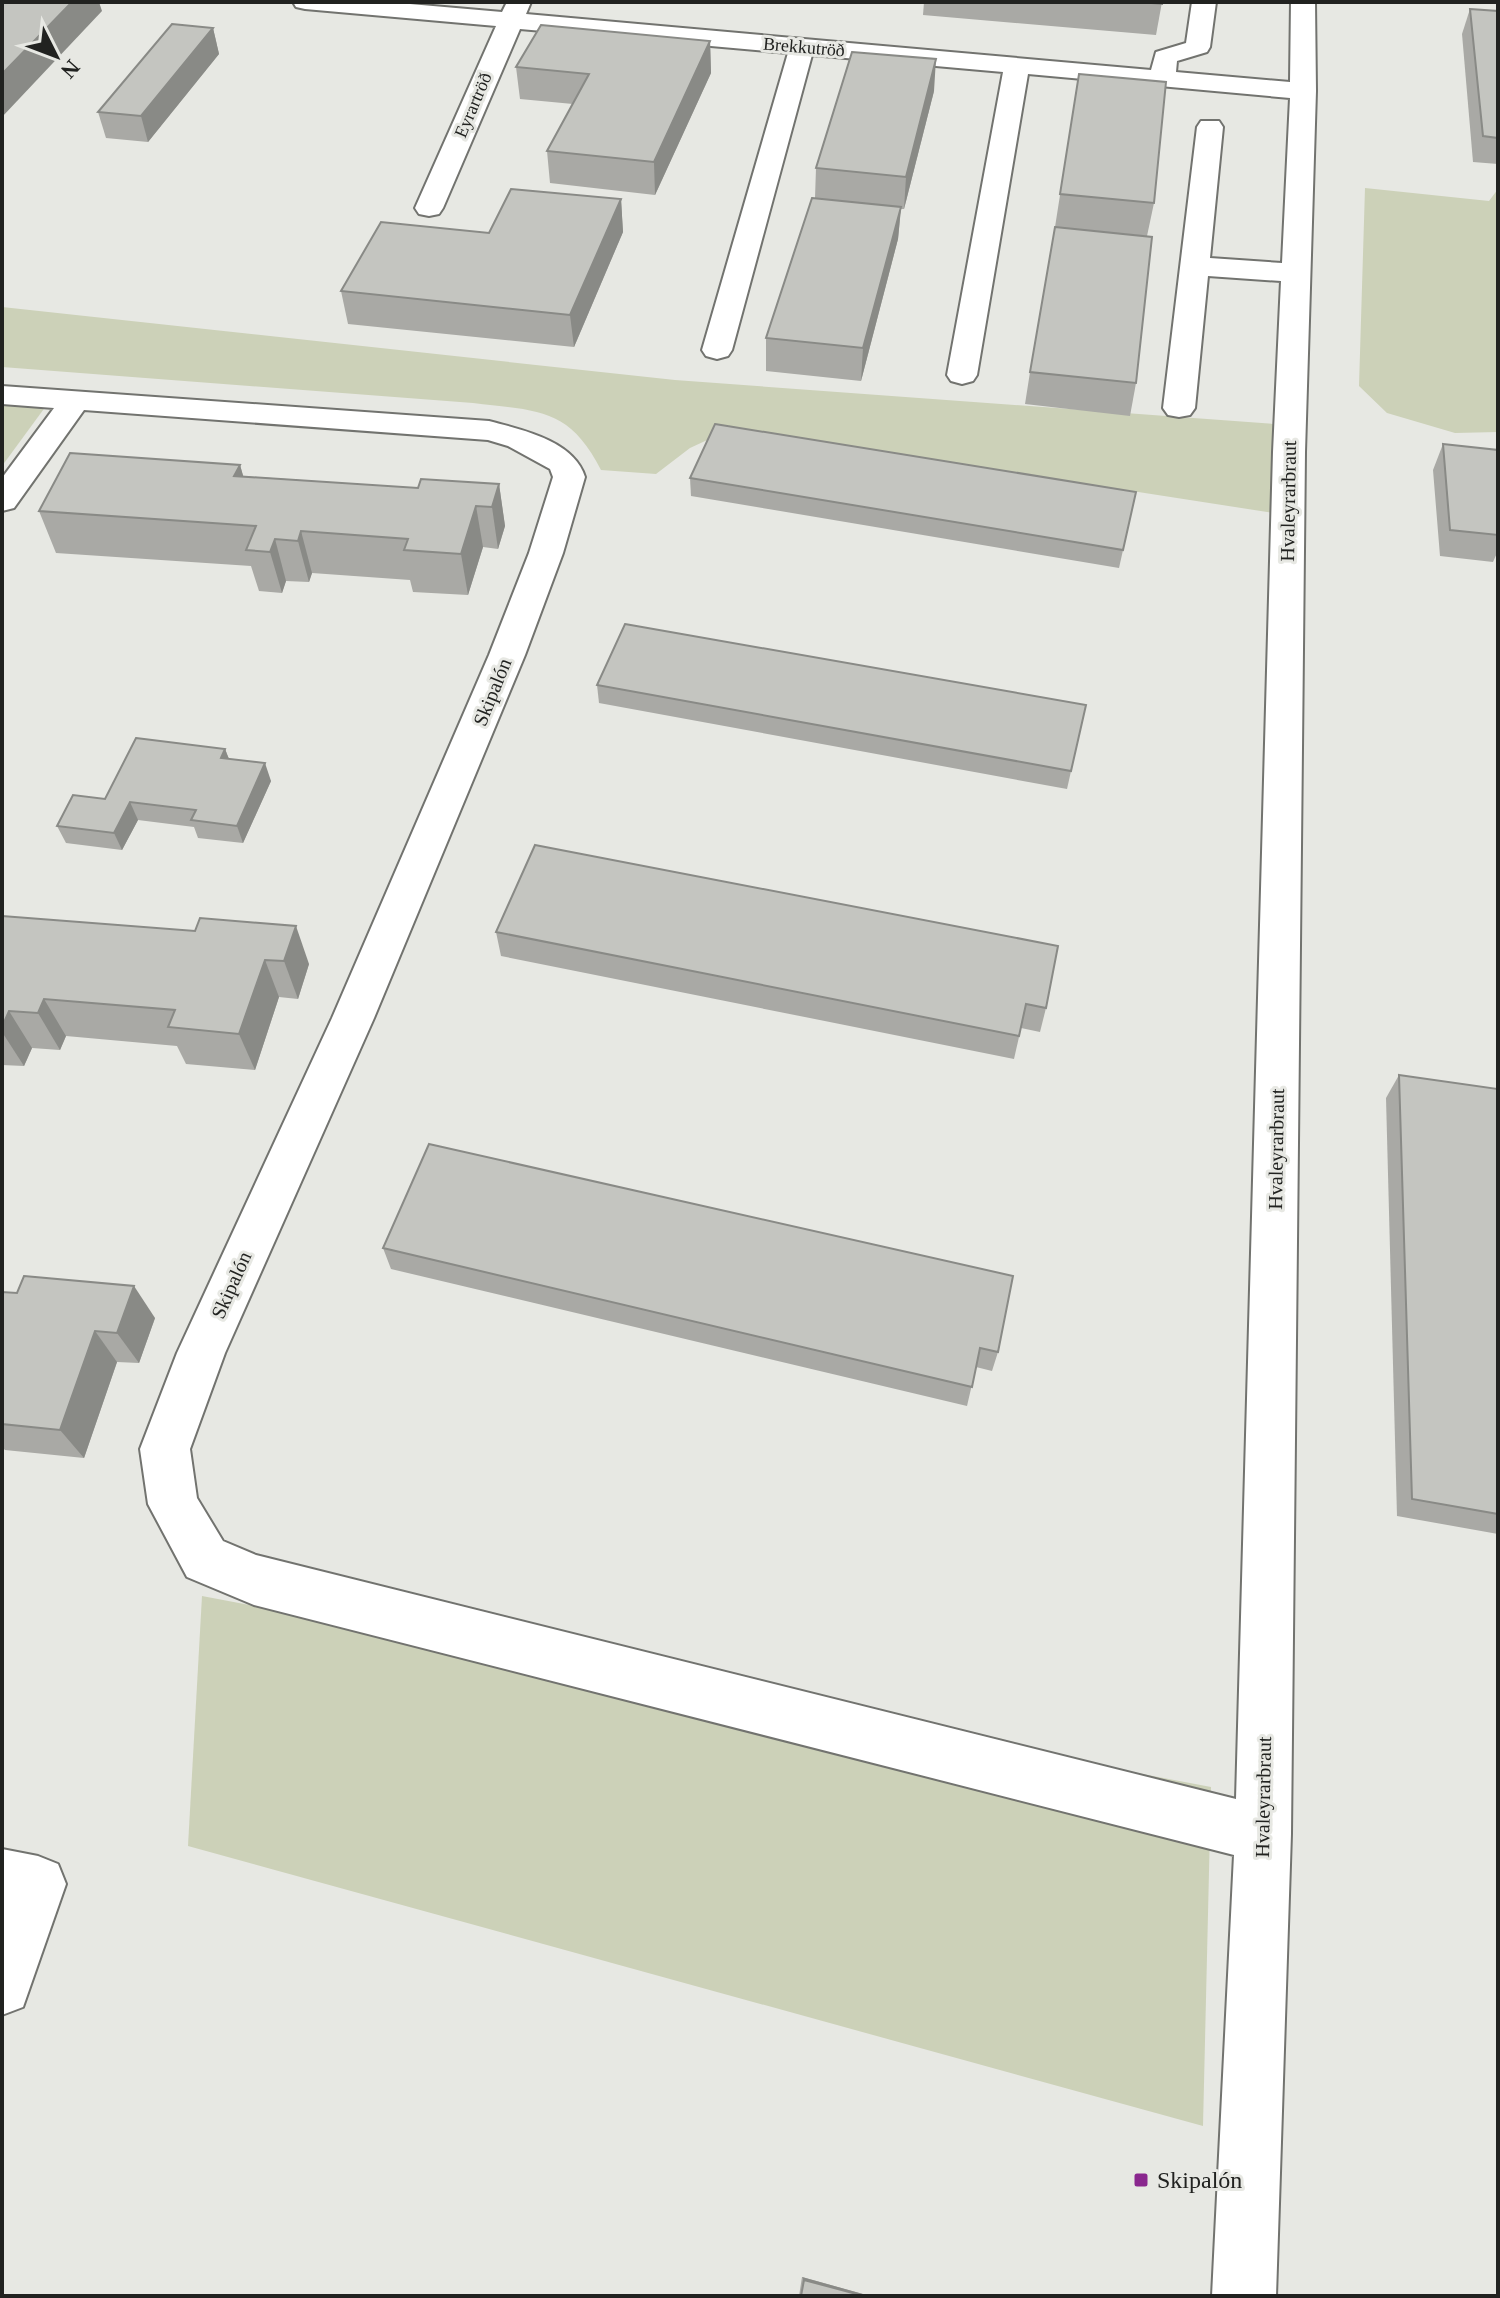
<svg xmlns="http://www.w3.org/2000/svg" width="1500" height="2298" font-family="Georgia,serif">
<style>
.green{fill:#ccd1b8}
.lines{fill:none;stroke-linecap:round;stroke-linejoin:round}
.minor-casing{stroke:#72736f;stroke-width:4}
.minor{fill:#fff;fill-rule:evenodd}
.wall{fill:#a9a9a5}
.shaded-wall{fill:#898a86}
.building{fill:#c4c5c0;stroke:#898a86;stroke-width:2}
.poi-dot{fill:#8a278e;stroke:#e7e8e3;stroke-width:3}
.labels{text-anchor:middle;stroke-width:6;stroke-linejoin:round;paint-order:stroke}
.far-street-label{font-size:18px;fill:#212220;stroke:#e7e8e3}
.street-label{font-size:20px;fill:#212220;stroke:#e7e8e3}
.near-poi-label{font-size:24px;fill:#212220;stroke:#e7e8e3;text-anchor:start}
</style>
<rect width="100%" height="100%" fill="#e7e8e3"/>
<g class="green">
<polygon points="1365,188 1489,201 1498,189 1498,432 1455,433 1387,413 1359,386"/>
<path d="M2,307L675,380L1302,426L1293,516L731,429L690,448L656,474L601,470C569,407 537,411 473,403L2,367Z"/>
<polygon points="2,401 46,406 2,466"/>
<polygon points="202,1596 1211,1787 1203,2126 188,1846"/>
</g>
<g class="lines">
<g class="minor-casing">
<g id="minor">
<path d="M293,2H387L502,12L507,2H531L526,14L1151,70L1156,52L1186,43L1192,2H1216L1210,47L1207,52L1177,61L1176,72L1290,82L1291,2H1315L1316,91L1305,452L1291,1834L1276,2296H1212L1234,1855L254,1605L187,1577L148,1504L140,1449L177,1353L332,1018L489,655L529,553L553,477L550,469L508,446L488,440L84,410L14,508L2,511V478L54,408L2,404V386L489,421C523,430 574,441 585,477L563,553L525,655L374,1018L225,1353L190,1449L197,1498L223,1541L256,1555L1236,1799L1273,452L1281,281L1208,276L1195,408L1190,415L1179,417L1168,415L1163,408L1197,127L1201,121H1219L1223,127L1210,258L1282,263L1290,98L1028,74L977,375L973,381L962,384L951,381L947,375L1003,72L812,55L732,350L728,356L717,359L706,356L702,350L788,53L520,29L443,208L439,214L429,216L419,214L415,208L496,26L305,9L296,7Z"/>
<polygon points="2,1849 38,1856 58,1864 66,1884 23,2007 2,2015"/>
</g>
</g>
<use href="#minor" class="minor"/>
</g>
<g class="wall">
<polygon points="924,2 1162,2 1156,35 923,15"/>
<polygon points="1470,9 1498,11 1498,164 1473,162 1462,34"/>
<polygon points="213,28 219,54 148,142 106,138 98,112"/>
<polygon points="710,41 711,73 655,195 550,183 547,151 573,104 520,99 516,67"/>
<polygon points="1079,74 1154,203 1147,236 1055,227"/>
<polygon points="934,91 904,209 901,209 898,239 861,381 766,371 766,338 815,198 816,168"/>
<polygon points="621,199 623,232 574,347 348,324 341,291 489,233"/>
<polygon points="1030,372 1136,383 1130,416 1025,404"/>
<polygon points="1443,444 1498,450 1498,553 1497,553 1493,562 1440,556 1433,470"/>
<polygon points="240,465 243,476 418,488 499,484 505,526 498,549 483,547 468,595 413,592 410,580 312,573 309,582 286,581 282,593 259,591 251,566 56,553 39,511"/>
<polygon points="690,478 1136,492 1119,568 691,496"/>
<polygon points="597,685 1086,705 1067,789 599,703"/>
<polygon points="225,749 229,759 271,781 243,843 198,838 194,827 138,820 122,850 66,843 57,826 105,799"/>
<polygon points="535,845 1046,1008 1040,1032 1021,1028 1014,1059 501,956 496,932"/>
<polygon points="2,916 309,964 298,999 279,997 255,1070 186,1064 177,1046 66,1036 60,1050 32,1048 24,1066 2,1065"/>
<polygon points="1399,1075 1498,1089 1498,1534 1397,1516 1386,1098"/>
<polygon points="429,1144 998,1352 992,1371 976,1367 967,1406 391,1269 383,1248"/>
<polygon points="2,1292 155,1318 139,1363 117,1362 84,1458 5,1450 2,1447"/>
<polygon points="802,2277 870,2296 799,2296"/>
</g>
<g class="shaded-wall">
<polygon points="72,2 99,2 102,11 2,117 2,74"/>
<polygon points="213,28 219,54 148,142 141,116"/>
<polygon points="710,41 711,73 655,195 654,162"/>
<polygon points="936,59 934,91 904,209 906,177"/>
<polygon points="621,199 623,232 574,347 570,315"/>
<polygon points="901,207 898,239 861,381 863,348"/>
<polygon points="240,465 252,506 234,476"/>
<polygon points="499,484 505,526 498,549 492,507"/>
<polygon points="476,506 483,547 468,595 461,554"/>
<polygon points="301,531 312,573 309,582 298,541"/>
<polygon points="275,539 286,581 282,593 270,552"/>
<polygon points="225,749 232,767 221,758"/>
<polygon points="265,763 271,781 243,843 237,826"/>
<polygon points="130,802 138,820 122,850 114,833"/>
<polygon points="296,926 309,964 298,999 284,961"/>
<polygon points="265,960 279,997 255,1070 239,1034"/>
<polygon points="44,999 66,1036 60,1050 38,1013"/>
<polygon points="9,1011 32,1048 24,1066 2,1032 2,1027"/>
<polygon points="134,1286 155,1318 139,1363 117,1333"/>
<polygon points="95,1331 117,1362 84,1458 60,1430"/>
<polygon points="802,2277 870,2296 864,2296 804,2280"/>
</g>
<g class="building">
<polygon points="2,2 72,2 2,74"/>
<polygon points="1140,2 1162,2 1162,4"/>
<polygon points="1470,9 1498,11 1498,138 1483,136"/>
<polygon points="172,24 213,28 141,116 98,112"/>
<polygon points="541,25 710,41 654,162 547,151 589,74 516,67"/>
<polygon points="852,52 936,59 906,177 816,168"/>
<polygon points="1079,74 1166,82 1154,203 1060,194"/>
<polygon points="511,189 621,199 570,315 341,291 381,222 489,233"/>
<polygon points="812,198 901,207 863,348 766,338"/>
<polygon points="1055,227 1152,237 1136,383 1030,372"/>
<polygon points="715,424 1136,492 1123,550 690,478"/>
<polygon points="1443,444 1498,450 1498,535 1450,530"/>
<polygon points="70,453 240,465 234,476 418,488 421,479 499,484 492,507 476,506 461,554 404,550 408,539 301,531 298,541 275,539 270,552 246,550 256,526 39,511"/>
<polygon points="625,624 1086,705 1071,771 597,685"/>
<polygon points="136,738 225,749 221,758 265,763 237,826 191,820 196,810 130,802 114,833 57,826 73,795 105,799"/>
<polygon points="535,845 1058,946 1046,1008 1026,1004 1019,1036 496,932"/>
<polygon points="2,916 195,931 200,918 296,926 284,961 265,960 239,1034 168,1027 175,1010 44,999 38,1013 9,1011 2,1027"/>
<polygon points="1399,1075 1498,1089 1498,1514 1412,1499"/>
<polygon points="429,1144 1013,1276 998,1352 980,1348 972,1387 383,1248"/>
<polygon points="24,1276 134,1286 117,1333 95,1331 60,1430 2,1424 2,1292 17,1293"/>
<polygon points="804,2280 864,2296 801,2296"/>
</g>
<rect class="poi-dot" x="1133" y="2172" width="16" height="16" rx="4"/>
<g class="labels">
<g class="far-street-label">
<text transform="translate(804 47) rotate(5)" y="6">Brekkutröð</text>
<text transform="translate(473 105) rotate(-67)" y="6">Eyrartröð</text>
</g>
<g class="street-label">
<text transform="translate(1288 501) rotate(-89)" y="7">Hvaleyrarbraut</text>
<text transform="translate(492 692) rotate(-68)" y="7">Skipalón</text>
<text transform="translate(1276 1149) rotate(-89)" y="7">Hvaleyrarbraut</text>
<text transform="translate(231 1285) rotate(-66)" y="7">Skipalón</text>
<text transform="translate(1263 1797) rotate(-89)" y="7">Hvaleyrarbraut</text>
</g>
<g class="near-poi-label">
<text x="1157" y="2188">Skipalón</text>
</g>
</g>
<rect width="1500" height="2298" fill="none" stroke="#212220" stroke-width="8"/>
<g transform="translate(56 56) rotate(132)" stroke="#e7e8e3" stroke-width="6" paint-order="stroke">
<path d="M0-6L14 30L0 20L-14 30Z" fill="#212220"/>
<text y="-12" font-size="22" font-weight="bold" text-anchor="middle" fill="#212220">N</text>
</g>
</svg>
